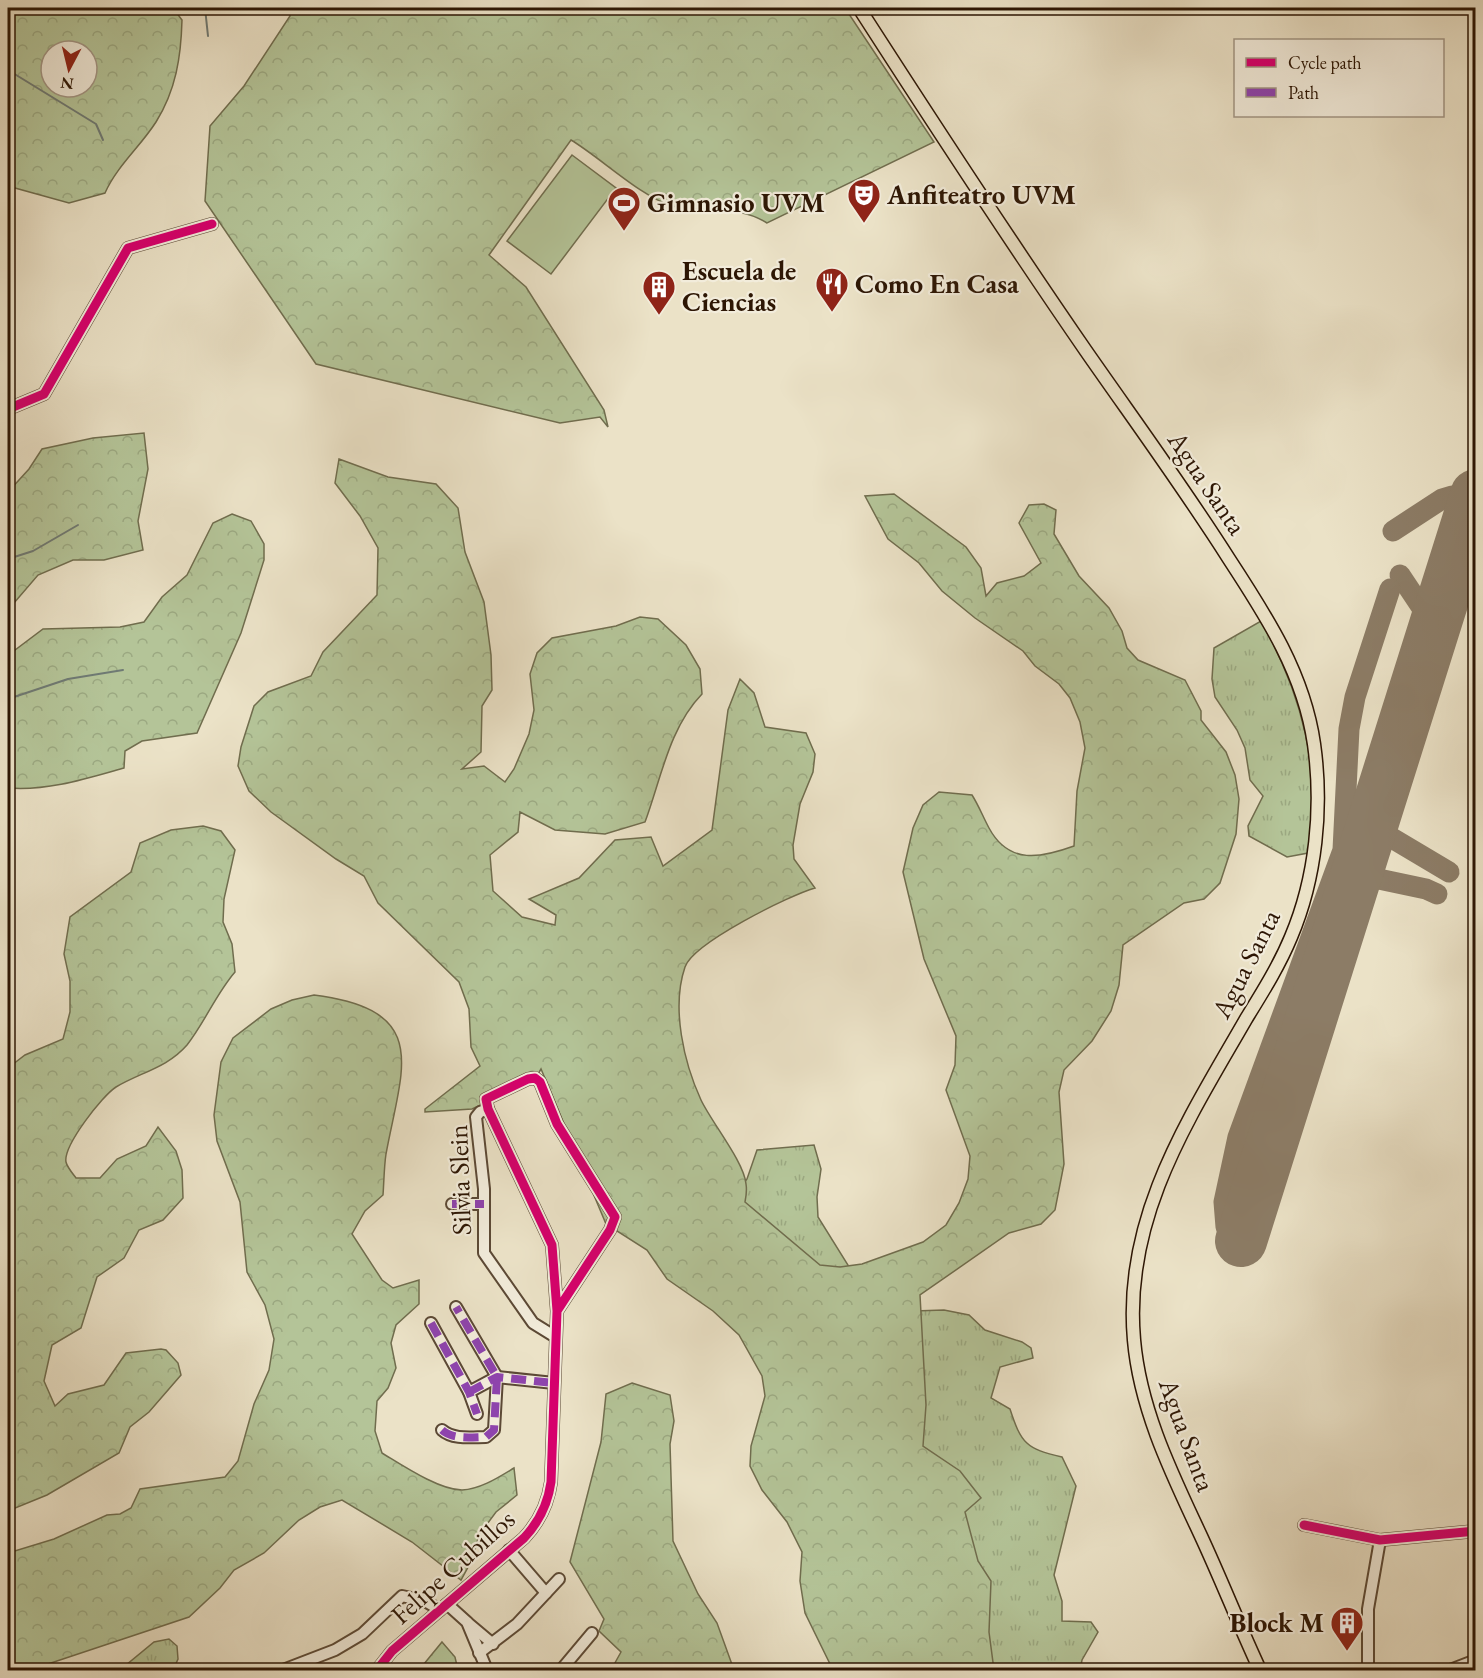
<svg xmlns="http://www.w3.org/2000/svg" width="1483" height="1678" font-family="'EB Garamond',serif">
<style>
.grass{fill:url(#grass-tufts);stroke:#706d4e;stroke-width:1.5}
.forest{fill:url(#forest-crowns);stroke:#706d4e;stroke-width:1.5;fill-rule:evenodd}
.pitch{fill:#b4c498;stroke:#706d4e;stroke-width:1.5}
.lines{fill:none;stroke-linecap:round;stroke-linejoin:round}
.stream{stroke:#6f7a74;stroke-width:2}
.taxiway{stroke:#8c7c66;stroke-width:21}
.runway{stroke:#8c7c66;stroke-width:52}
.minor-casing{stroke:#5c4935;stroke-width:14}
.major-casing{stroke:#2d1604;stroke-width:15}
.minor{stroke:#f2ecdb;stroke-width:10}
.major{stroke:#ebe2c7;stroke-width:12}
.quiet{stroke:#8e44ad;stroke-width:8;stroke-dasharray:15 8;stroke-linecap:butt}
.cycleway-casing{stroke:#f2ecdb;stroke-width:13}
.cycleway{stroke:#d6006c;stroke-width:9}
.labels{text-anchor:middle;stroke-width:4.5;stroke-linejoin:round;paint-order:stroke}
.poi-label{font-size:27px;font-weight:bold;fill:#2d1604;stroke:#f2ecdb;text-anchor:start}
.street-label{font-size:27px;fill:#2d1604;stroke:#f2ecdb}
</style>
<defs>
<pattern id="grass-tufts" width="24" height="20" patternUnits="userSpaceOnUse" patternTransform="scale(1.5)"><rect width="24" height="20" fill="#b4c498"/><path d="M3 7l-1-3M5 7V3M7 7l1-3M15 17l-1-3M17 17v-4M19 17l1-3" fill="none" stroke="#9ba881"/></pattern>
<pattern id="forest-crowns" width="20" height="18" patternUnits="userSpaceOnUse" patternTransform="scale(1.5)"><rect width="20" height="18" fill="#b4c498"/><path d="M2 6a3 3 0 1 1 6 0M12 15a3 3 0 1 1 6 0" fill="none" stroke="#9ba881"/></pattern>
</defs>
<rect width="100%" height="100%" fill="#ebe2c7"/>
<filter id="stains"><feTurbulence type="fractalNoise" baseFrequency=".00333" numOctaves="4"/><feColorMatrix values="0 0 0 0 .2 0 0 0 0 .09 0 0 0 0 .02 0 0 0 .5 -.17"/></filter>
<radialGradient id="worn" r=".72"><stop offset=".6" stop-color="#630" stop-opacity="0"/><stop offset="1" stop-color="#630" stop-opacity=".3"/></radialGradient>
<g class="grass">
<path d="M1261,621C1302,694 1322,769 1308,853L1287,857L1249,836L1248,826L1263,796L1250,780L1245,748L1237,730L1215,697L1212,679L1214,648Z"/>
<path d="M814,1145L821,1169L817,1197L818,1217L856,1278L914,1311L944,1310L969,1315L985,1330L1022,1342L1031,1348L1033,1358L1000,1367L991,1398L1010,1409C1021,1443 1026,1449 1062,1457L1076,1486L1054,1575L1062,1601V1621L1091,1622L1098,1632L1082,1660L1080,1670H913L732,1199L747,1179L757,1150Z"/>
<polygon points="169,1639 177,1646 178,1659 173,1670 120,1670 154,1642"/>
</g>
<g class="forest">
<path d="M8,8H173L182,20C181,57 176,90 156,122C140,147 117,166 105,193L69,203L15,188L8,183ZM51,51H87V87H51Z"/>
<path d="M290,8H845L934,142L767,223C736,203 705,215 672,206C640,196 601,158 571,140L489,255L526,287L604,410L608,427L600,417L560,423L316,364L205,201L210,126L244,86L290,16Z"/>
<polygon points="144,433 148,469 138,521 143,550 104,560 73,560 38,575 8,610 8,492 29,469 42,449 93,438"/>
<path d="M339,459L388,477L436,484L458,508L465,552L484,602L491,655L492,690L482,706L481,752L462,769L484,766L505,782L514,769L529,734L534,710L530,674L537,653L552,638L616,626L640,617L658,619L686,645L700,669L702,694C669,728 661,779 645,822L605,834L555,830L520,812L518,832L490,855L493,891L522,917L555,925L556,915L529,899L579,878L615,840L651,837L663,866L712,830L728,710L740,679L754,693L765,727L806,733L815,754L813,772L800,804L793,845L794,859L815,888C790,895 693,943 685,967C671,1008 684,1063 701,1100C712,1123 744,1162 746,1184C747,1190 746,1197 745,1202L820,1265L840,1267L862,1264L923,1242L946,1225L959,1203L968,1179L970,1156L946,1090L955,1065L956,1036L924,959L903,872L913,828L923,805L939,792L972,795C979,806 983,817 989,828C1009,865 1041,858 1074,846L1077,791L1085,748L1080,722L1070,698L1059,684L1035,666L1023,651L975,618L942,591L919,563L888,539L865,496L894,494L966,547L981,568L986,596L997,583L1024,576L1041,563L1019,523L1029,505L1044,504L1056,510L1054,534L1079,576L1109,608L1122,631L1127,648L1138,660L1185,680L1201,711V720L1226,752L1235,775L1239,799L1236,834L1220,883L1204,899L1184,903L1123,945L1119,985L1111,1011L1092,1041L1064,1070L1059,1092L1064,1164L1055,1210L1041,1224L1009,1233L920,1295L926,1405L923,1446L960,1471L981,1498L965,1512L978,1561L991,1581L989,1632L994,1670H833L805,1613L800,1581L802,1552L787,1522L762,1490L750,1466L751,1446L765,1396L762,1376L739,1335L713,1311L667,1279L647,1250L606,1224L541,1069L534,1081L472,1109L425,1112V1109L480,1066L471,1047L469,1009L459,982L378,903L364,876L336,859L271,812L249,791L238,766L241,747L254,706L268,692L311,676L323,652L377,595L378,548L360,516L335,483Z"/>
<path d="M232,514L251,521L264,544V560L241,633L197,733L142,741L125,751L124,768C85,779 48,791 8,788V650H15L43,629L120,627L144,622L162,597L187,575L213,523Z"/>
<path d="M203,826L221,831L235,850L224,899L223,922L232,944L235,972C216,994 205,1022 187,1045C167,1068 141,1072 116,1087C102,1096 63,1146 66,1162C67,1167 73,1174 76,1178H100L117,1159L146,1146L158,1127L176,1151L182,1170L183,1198L163,1220L139,1230L124,1258L97,1277L81,1328L52,1345L44,1381L55,1406L68,1394L104,1385L126,1353L161,1349L166,1350L178,1363L181,1375L149,1412L130,1427L119,1453L47,1495L8,1511V1068L25,1055L63,1039L70,1012V981L64,954L70,917L131,872L140,843L171,830Z"/>
<path d="M314,995C432,1010 402,1067 386,1154C384,1167 384,1182 383,1195L365,1211L352,1234L382,1280L393,1288L419,1280V1304L396,1325L391,1343L396,1368L388,1388L377,1401L375,1431L382,1453C402,1465 439,1490 462,1490C481,1489 499,1477 514,1468L517,1495L496,1512L479,1535L472,1560L461,1580L412,1542L342,1500L320,1507L299,1520L264,1553L234,1570L220,1588L189,1617L30,1670H8V1553L54,1539L107,1515L120,1514L131,1508L140,1489L225,1477L238,1461L254,1404L269,1370L274,1339L265,1305L247,1272L240,1202L217,1141L214,1115L221,1062L233,1038L271,1009L292,1000Z"/>
<polygon points="632,1383 670,1395 674,1421 670,1444 673,1541 698,1594 717,1623 734,1670 611,1670 621,1652 599,1631 604,1619 570,1562 601,1442 606,1394"/>
<polygon points="442,1642 455,1657 458,1670 419,1670"/>
</g>
<polygon class="pitch" points="572,155 616,188 551,274 507,241"/>
<g class="lines">
<g class="stream">
<polyline points="205,8 208,36"/>
<polyline points="8,70 96,124 103,140"/>
<polyline points="8,559 33,551 78,525"/>
<polyline points="8,699 68,679 123,670"/>
</g>
<g class="taxiway">
<polyline points="1393,531 1442,499 1452,496 1473,502"/>
<polyline points="1400,575 1434,626"/>
<polyline points="1370,825 1449,872"/>
<polyline points="1355,874 1426,889 1437,894"/>
<polyline points="1241,1241 1226,1227 1224,1202 1238,1137 1343,850 1349,729 1355,697 1390,589"/>
</g>
<polyline class="runway" points="1241,1241 1476,495"/>
<g class="minor-casing">
<g id="minor">
<polyline points="8,409 44,394 128,248 212,224"/>
<polyline points="488,1109 480,1112 476,1117 484,1189 484,1253 533,1323 554,1336"/>
<polyline points="452,1204 484,1204"/>
<polyline points="431,1323 469,1392 477,1414"/>
<polyline points="469,1392 497,1377 554,1383"/>
<path d="M442,1430C453,1440 472,1437 486,1437L494,1430L497,1377L456,1307"/>
<polyline points="1304,1525 1380,1540 1476,1531"/>
<polyline points="509,1550 546,1593"/>
<polyline points="447,1604 467,1622 487,1670"/>
<polyline points="468,1623 493,1644"/>
<polyline points="479,1653 517,1624 559,1579"/>
<polyline points="283,1670 335,1650 362,1634 402,1596 425,1601 440,1610"/>
<path d="M377,1670L392,1651L524,1538C539,1522 548,1504 551,1482L557,1311L552,1245L488,1109L486,1099L528,1079L535,1078L540,1082L557,1124L615,1217L610,1230L557,1311"/>
<polyline points="561,1670 592,1633"/>
<polyline points="1368,1670 1368,1609 1380,1540"/>
<polyline points="1450,1670 1476,1660"/>
</g>
</g>
<g class="major-casing">
<path id="major" d="M859,8C933,123 1008,238 1086,351C1134,420 1184,488 1229,559C1267,617 1304,674 1314,744C1323,808 1316,878 1291,937C1279,966 1262,993 1246,1019C1188,1120 1123,1218 1134,1340C1140,1409 1171,1472 1200,1534C1221,1579 1239,1625 1260,1670"/>
</g>
<use href="#minor" class="minor"/>
<use href="#major" class="major"/>
<g class="quiet">
<polyline points="452,1204 484,1204"/>
<polyline points="431,1323 469,1392 477,1414"/>
<polyline points="469,1392 497,1377 554,1383"/>
<path d="M442,1430C453,1440 472,1437 486,1437L494,1430L497,1377L456,1307"/>
</g>
<g class="cycleway-casing">
<g id="cycleway">
<polyline points="8,409 44,394 128,248 212,224"/>
<polyline points="1304,1525 1380,1540 1476,1531"/>
<path d="M377,1670L392,1651L524,1538C539,1522 548,1504 551,1482L557,1311L552,1245L488,1109L486,1099L528,1079L535,1078L540,1082L557,1124L615,1217L610,1230L557,1311"/>
</g>
</g>
<use href="#cycleway" class="cycleway"/>
</g>
<defs>
<g id="theatre-pin" transform="scale(1.725)"><path d="M0 17L-7.5 6A9.5 9.5 0 1 1 7.5 6Z" fill="#8f2418" stroke="#f2ecdb"/><path d="M-5-5.5Q0-4 5-5.5V0Q5 5 0 6Q-5 5-5 0ZM-3.3-2.5H-1v1.5H-3.3ZM1-2.5H3.3v1.5H1ZM-2.8 1Q0 5.5 2.8 1Z" fill="#fff"/></g>
<g id="stadium-pin" transform="scale(1.725)"><path d="M0 17L-7.5 6A9.5 9.5 0 1 1 7.5 6Z" fill="#8f2418" stroke="#f2ecdb"/><path d="M0-5a6.5 5 0 1 0 0 10a6.5 5 0 1 0 0-10ZM-3.5-1.8h7v3.6h-7Z" fill="#fff"/></g>
<g id="restaurant-pin" transform="scale(1.725)"><path d="M0 17L-7.5 6A9.5 9.5 0 1 1 7.5 6Z" fill="#8f2418" stroke="#f2ecdb"/><path d="M-5-6h1v4h1v-4h1v4h1v-4h1v5L-1.5 .5V6h-2V.5L-5-1ZM5-6V6H3V1.5H1.5Q1.5-4 5-6Z" fill="#fff"/></g>
<g id="building-pin" transform="scale(1.725)"><path d="M0 17L-7.5 6A9.5 9.5 0 1 1 7.5 6Z" fill="#8f2418" stroke="#f2ecdb"/><path d="M-4-6H4V6H1V3H-1V6H-4ZM-2.5-4.3h1.7v1.8h-1.7ZM.8-4.3h1.7v1.8H.8ZM-2.5-1h1.7V.8h-1.7ZM.8-1h1.7V.8H.8Z" fill="#fff"/></g>
</defs>
<g fill-rule="evenodd">
<use href="#theatre-pin" x="864" y="195"/>
<use href="#stadium-pin" x="624" y="203"/>
<use href="#restaurant-pin" x="832" y="284"/>
<use href="#building-pin" x="659" y="287"/>
<use href="#building-pin" x="1347" y="1623"/>
</g>
<g class="labels">
<g class="poi-label">
<text x="887" y="204">Anfiteatro UVM</text>
<text x="647" y="212">Gimnasio UVM</text>
<text x="682" y="280">Escuela de<tspan x="682" dy="31">Ciencias</tspan></text>
<text x="855" y="293">Como En Casa</text>
<text x="1324" y="1632" text-anchor="end">Block M</text>
</g>
<g class="street-label">
<text transform="translate(1207 483) rotate(56)" y="9">Agua Santa</text>
<text transform="translate(1246 964) rotate(-63)" y="9">Agua Santa</text>
<text transform="translate(460 1180) rotate(-92)" y="9">Silvia Slein</text>
<text transform="translate(1187 1435) rotate(70)" y="9">Agua Santa</text>
<text transform="translate(453 1567) rotate(-42)" y="9">Felipe Cubillos</text>
</g>
</g>
<rect width="1483" height="1678" fill="none" stroke="#ebe2c7" stroke-width="30"/>
<rect x="9" y="9" width="1465" height="1660" fill="none" stroke="#2d1604" stroke-width="3"/>
<rect x="15" y="15" width="1453" height="1648" fill="none" stroke="#2d1604" stroke-width="1.5"/>
<rect x="1234" y="39" width="210" height="78" fill="#f2ecdb" stroke="#a39685" stroke-width="1.5"/>
<rect x="1246" y="58" width="30" height="9" fill="#d6006c" stroke="#a39685" stroke-width="1.5"/>
<text x="1288" y="69" font-size="18" fill="#2d1604">Cycle path</text>
<rect x="1246" y="88" width="30" height="9" fill="#8e44ad" stroke="#a39685" stroke-width="1.5"/>
<text x="1288" y="99" font-size="18" fill="#2d1604">Path</text>
<g transform="translate(69 69) rotate(187)"><circle r="28" fill="#f2ecdb" stroke="#a39685" stroke-width="1.5"/>
<path d="M0-4.5L10 22L0 15L-10 22Z" fill="#8f2418"/>
<text y="-9" font-size="16" font-weight="bold" text-anchor="middle" fill="#2d1604">N</text>
</g>
<rect width="100%" height="100%" filter="url(#stains)"/>
<rect width="100%" height="100%" fill="url(#worn)"/>
</svg>
